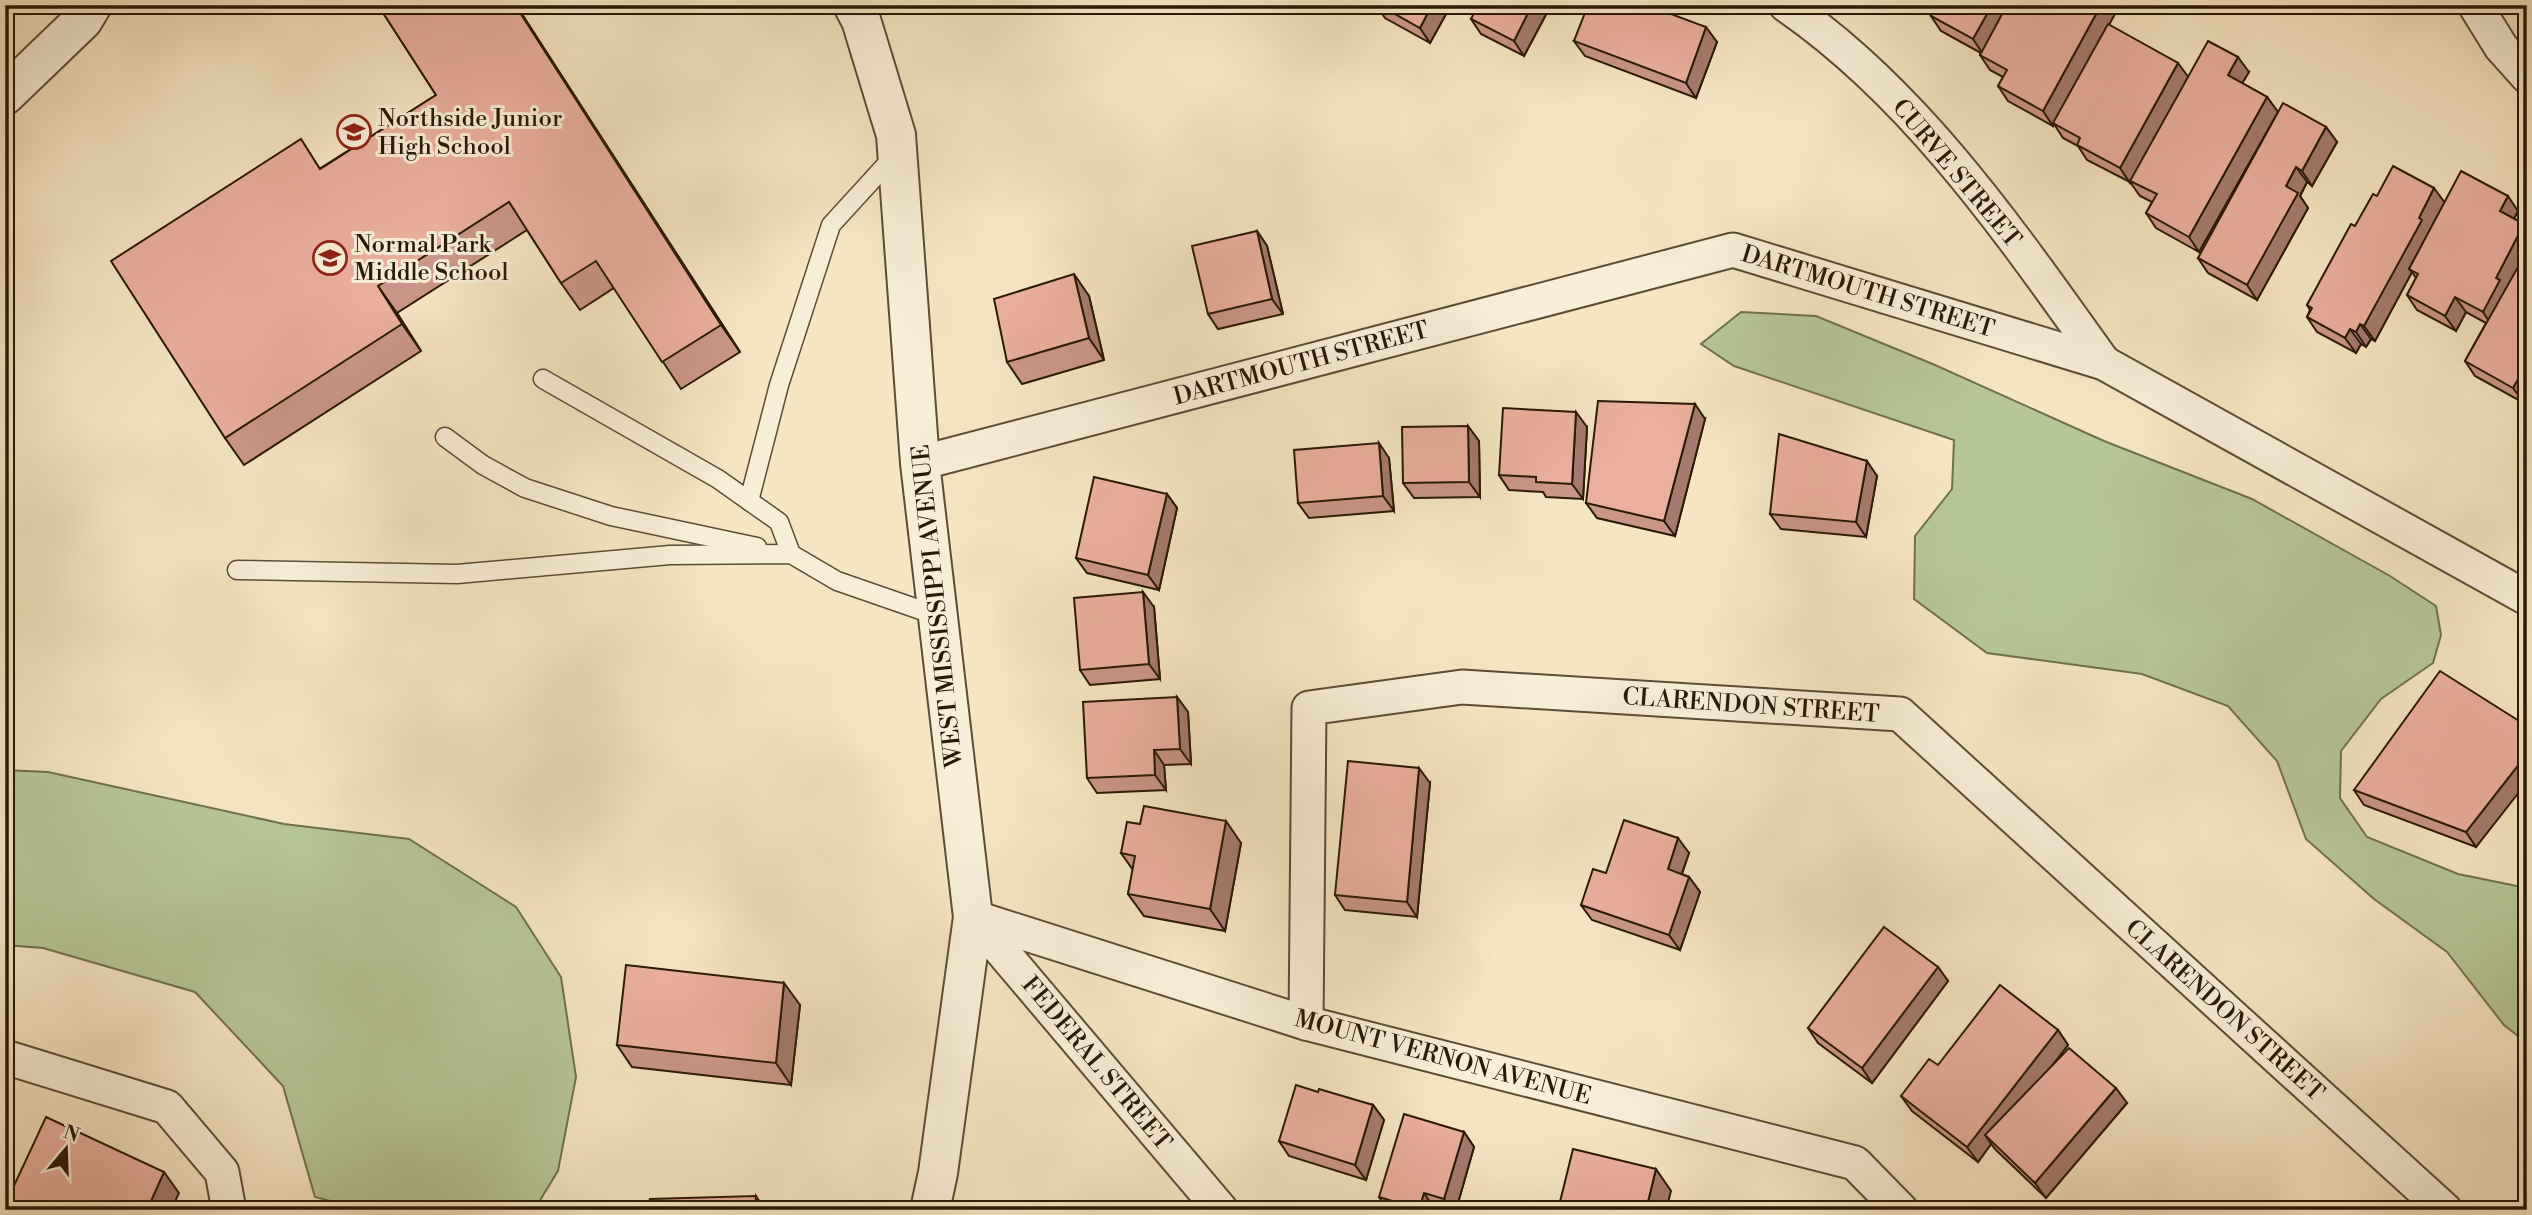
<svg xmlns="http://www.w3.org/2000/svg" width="2532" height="1215" font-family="'Libre Bodoni',serif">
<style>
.green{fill:#b7c697;stroke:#70704f;stroke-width:2}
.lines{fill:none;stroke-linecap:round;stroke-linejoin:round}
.service-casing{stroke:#5c4c36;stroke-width:21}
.minor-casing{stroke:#5c4c36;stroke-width:37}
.tertiary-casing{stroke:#5c4c36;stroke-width:42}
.service{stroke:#f8eed8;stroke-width:18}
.minor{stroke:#f8eed8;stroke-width:33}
.tertiary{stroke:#f8eed8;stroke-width:38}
.wall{fill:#ca9689;stroke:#291907;stroke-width:2}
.shaded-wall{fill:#a47a6f;stroke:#291907;stroke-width:2}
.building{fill:#ebaf9f;stroke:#291907;stroke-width:2}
.labels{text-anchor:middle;stroke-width:6;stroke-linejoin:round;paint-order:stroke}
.poi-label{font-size:24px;fill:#291907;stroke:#f8eed8;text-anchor:start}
.street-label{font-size:24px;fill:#291907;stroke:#f8eed8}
</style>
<rect width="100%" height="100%" fill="#f5e5c3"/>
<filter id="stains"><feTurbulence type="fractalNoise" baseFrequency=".00286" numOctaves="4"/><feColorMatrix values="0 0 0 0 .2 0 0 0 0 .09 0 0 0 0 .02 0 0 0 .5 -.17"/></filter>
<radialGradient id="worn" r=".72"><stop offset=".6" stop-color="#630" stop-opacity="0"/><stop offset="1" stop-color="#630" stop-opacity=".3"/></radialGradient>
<g class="green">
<polygon points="1741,312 1816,316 1935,365 2104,441 2252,499 2390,576 2436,606 2441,635 2433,663 2381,699 2341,751 2340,798 2367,837 2458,874 2527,888 2527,1043 2504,1025 2447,952 2374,899 2306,839 2277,761 2228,706 2142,674 1987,653 1914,599 1915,536 1952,489 1954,440 1734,366 1701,344"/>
<polygon points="5,770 48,772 284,824 409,839 516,907 561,977 576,1077 558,1171 534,1210 364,1210 315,1197 283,1086 195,992 43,948 5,945"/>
</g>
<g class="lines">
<g class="service-casing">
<g id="service">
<polyline points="543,379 718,479 779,522 791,554"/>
<polyline points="445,437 483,465 525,488 611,516 757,547"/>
<polyline points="749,501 779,385 831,225 894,156"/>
<polyline points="237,570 457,574 670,555 791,554 837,581 938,616"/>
</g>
</g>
<g class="minor-casing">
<g id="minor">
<path d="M1786,5C1918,96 2012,235 2104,363"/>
<polyline points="2475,5 2501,47 2527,76"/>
<polyline points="920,463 1733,250 2104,363 2527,598"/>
<polyline points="973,917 1306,1023 1855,1163 1901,1210"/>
<polyline points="973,917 1221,1210"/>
<polyline points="1306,1023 1309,708 1462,687 1900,714 2445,1210"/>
<polyline points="5,1057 167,1107 222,1172 229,1210"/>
</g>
</g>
<g class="tertiary-casing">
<g id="tertiary">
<polyline points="853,5 861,20 896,135 920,463 973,917 938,1173 930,1210"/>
<polyline points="5,95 83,20 92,5"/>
</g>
</g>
<use href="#service" class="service"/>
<use href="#minor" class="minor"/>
<use href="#tertiary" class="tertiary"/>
</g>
<g class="wall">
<polygon points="378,5 516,5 740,352 681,389 614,288 580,310 561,283 527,230 397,313 421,351 244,465 225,438 321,168 436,95"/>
<polygon points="1376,5 1451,5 1430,43 1385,18"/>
<polygon points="1551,5 1524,56 1481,34 1471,19"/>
<polygon points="1931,16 2109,25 2188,77 2249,72 2242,83 2267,97 2278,112 2199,252 2156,228 2146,213 2152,202 2140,196 2130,182 2087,160 2078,146 2063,138 2054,124 2053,126 2008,101 1998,86 2003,77 1990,70 1980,55 1981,53 1941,31"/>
<polygon points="1574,41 1717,42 1696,98 1585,56"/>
<polygon points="2326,127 2337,142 2312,186 2307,182 2300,196 2308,208 2257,300 2208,273 2198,258"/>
<polygon points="2377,196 2518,211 2514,219 2524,224 2527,228 2527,397 2524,403 2475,376 2465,361 2486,323 2466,312 2456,331 2417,310 2407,295 2416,278 2412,272 2375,341 2371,339 2366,347 2361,344 2356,353 2317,332 2307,317 2310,310 2307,305 2355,226"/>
<polygon points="1257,231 1267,246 1283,314 1218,329 1208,314"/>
<polygon points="1089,296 1104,360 1022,384 1007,362"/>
<polygon points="1705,419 1675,536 1597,518 1586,503"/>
<polygon points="1468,426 1479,441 1480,497 1414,498 1403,483"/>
<polygon points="1587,427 1583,499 1546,497 1543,492 1509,490 1499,475"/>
<polygon points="1389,458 1394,511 1309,518 1298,503"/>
<polygon points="1877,476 1866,537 1781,529 1770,514"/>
<polygon points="1167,494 1177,508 1159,590 1087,573 1076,558"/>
<polygon points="1154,607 1160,679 1090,685 1080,670"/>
<polygon points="1177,697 1188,712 1191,764 1164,765 1166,790 1097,793 1087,778"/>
<polygon points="2527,726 2476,847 2364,805 2354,790"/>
<polygon points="1430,783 1417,917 1345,910 1335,895"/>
<polygon points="1241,843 1225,931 1144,916 1128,894 1133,870 1121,853"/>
<polygon points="1689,853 1682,874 1689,877 1700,892 1680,950 1592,920 1581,905 1606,873"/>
<polygon points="1938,967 1948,981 1872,1083 1818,1043 1808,1028"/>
<polygon points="800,1005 791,1085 632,1067 617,1045"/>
<polygon points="2058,1030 2068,1045 2050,1068 2127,1103 2046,1198 1996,1150 1991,1144 1978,1162 1912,1111 1901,1096 1938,1065"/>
<polygon points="1318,1092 1373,1105 1384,1120 1366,1180 1289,1156 1279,1141"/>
<polygon points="1464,1132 1474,1147 1456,1210 1439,1210 1434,1208 1434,1210 1388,1210 1379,1197"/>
</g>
<g class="shaded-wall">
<polygon points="515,5 516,5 740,352 721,325"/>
<polygon points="1432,5 1451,5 1430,43 1420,28"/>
<polygon points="1532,5 1551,5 1524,56 1514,41"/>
<polygon points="1992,5 2011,5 1983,54 1973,39"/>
<polygon points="2101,5 2120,5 2053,126 2043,111"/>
<polygon points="1706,27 1717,42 1696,98 1686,83"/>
<polygon points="2238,57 2249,72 2238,90 2228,75"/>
<polygon points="2178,63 2189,78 2130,183 2120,168"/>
<polygon points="2267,97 2278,112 2199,252 2189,237"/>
<polygon points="2326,127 2337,142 2312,186 2302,171"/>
<polygon points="2296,167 2307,182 2300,196 2308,208 2257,300 2247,285 2286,186"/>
<polygon points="2434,188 2445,203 2409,269 2412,272 2375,341 2364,326"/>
<polygon points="2508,196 2518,211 2510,226 2500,211"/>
<polygon points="2524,224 2527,228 2527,254 2493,327 2483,312 2496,278"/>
<polygon points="1257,231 1267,246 1283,314 1272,299"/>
<polygon points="1074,274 1089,296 1104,360 1089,338"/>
<polygon points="378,286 397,313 421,351 402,324"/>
<polygon points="2455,297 2466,312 2456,331 2445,316"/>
<polygon points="2360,324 2371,339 2366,347 2356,332"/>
<polygon points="2350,329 2361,344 2356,353 2345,338"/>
<polygon points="2522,372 2527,378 2527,397 2524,403 2513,388"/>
<polygon points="1695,404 1705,419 1675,536 1664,521"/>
<polygon points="1576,412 1587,427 1583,499 1572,484"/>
<polygon points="1468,426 1479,441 1480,497 1469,482"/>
<polygon points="1379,443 1389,458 1394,511 1383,496"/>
<polygon points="1867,461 1877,476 1866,537 1856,522"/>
<polygon points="1167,494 1177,508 1159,590 1148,575"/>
<polygon points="1143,592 1154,607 1160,679 1149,664"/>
<polygon points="1177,697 1188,712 1191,764 1180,749"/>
<polygon points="1154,750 1164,765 1166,790 1155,775"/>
<polygon points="2527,754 2527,782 2476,847 2466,832"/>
<polygon points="1419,768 1430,783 1417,917 1407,902"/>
<polygon points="1226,821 1241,843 1225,931 1210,909"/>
<polygon points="1678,838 1689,853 1678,884 1668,869"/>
<polygon points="1689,877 1700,892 1680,950 1669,935"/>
<polygon points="1938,967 1948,981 1872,1083 1862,1068"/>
<polygon points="784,983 800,1005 791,1085 776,1063"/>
<polygon points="2058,1030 2068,1045 1993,1142 1985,1135 1991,1144 1978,1162 1967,1147"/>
<polygon points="2116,1088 2127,1103 2046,1198 2035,1183"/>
<polygon points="1373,1105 1384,1120 1366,1180 1355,1165"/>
<polygon points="1464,1132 1474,1147 1456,1210 1452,1210 1444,1199"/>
<polygon points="1656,1169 1671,1191 1666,1210 1646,1210"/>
<polygon points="164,1172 179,1193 171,1210 147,1210"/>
<polygon points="1424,1193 1434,1208 1434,1210 1419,1210"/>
<polygon points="756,1196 765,1210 755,1210"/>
</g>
<g class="building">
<polygon points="378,5 515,5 721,325 662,362 596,261 561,283 509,202 378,286 402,324 225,438 111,261 301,139 320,169 436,95"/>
<polygon points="1379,5 1432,5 1420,28"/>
<polygon points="1478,5 1532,5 1514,41 1471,19"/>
<polygon points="1588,5 1647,5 1706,27 1686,83 1574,41"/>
<polygon points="1936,5 1992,5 1973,39 1931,16"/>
<polygon points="2007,5 2101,5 2043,111 1998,86 2007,70 1980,55"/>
<polygon points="2108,24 2178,63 2120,168 2077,145 2080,138 2053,123"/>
<polygon points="2208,41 2238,57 2228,75 2267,97 2189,237 2146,213 2157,194 2130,181"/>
<polygon points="2283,103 2326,127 2302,171 2296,167 2286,186 2298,193 2247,285 2198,258"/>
<polygon points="2393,166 2434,188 2419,218 2422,220 2364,326 2360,324 2356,332 2350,329 2345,338 2307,317 2312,308 2307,305 2351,224 2355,226 2373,194 2377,196"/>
<polygon points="2461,171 2508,196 2500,211 2524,224 2496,278 2500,280 2483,312 2455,297 2445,316 2407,295 2418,274 2409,269"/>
<polygon points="1257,231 1272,299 1208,314 1192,246"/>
<polygon points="2527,251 2527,374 2522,372 2513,388 2465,361"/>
<polygon points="1074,274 1089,338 1007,362 994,299"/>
<polygon points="1598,401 1695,404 1664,521 1586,503"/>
<polygon points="1503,408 1576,412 1572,484 1536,482 1536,477 1499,475"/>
<polygon points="1468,426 1469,482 1403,483 1402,427"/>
<polygon points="1779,434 1867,461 1856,522 1770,514"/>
<polygon points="1379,443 1383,496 1298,503 1294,450"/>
<polygon points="1094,477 1167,494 1148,575 1076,558"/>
<polygon points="1143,592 1149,664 1080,670 1074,598"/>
<polygon points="2440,671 2527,726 2527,754 2466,832 2354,790"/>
<polygon points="1177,697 1180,749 1154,750 1155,775 1087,778 1083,702"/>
<polygon points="1348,761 1419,768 1407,902 1335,895"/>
<polygon points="1144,806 1226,821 1210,909 1128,894 1135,856 1121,853 1127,822 1140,824"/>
<polygon points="1624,820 1678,838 1668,869 1689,877 1669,935 1581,905 1593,869 1606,873"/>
<polygon points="1884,927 1938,967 1862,1068 1808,1028"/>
<polygon points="626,965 784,983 776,1063 617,1045"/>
<polygon points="2000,985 2058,1030 1967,1147 1901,1096 1929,1059 1938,1065"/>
<polygon points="2069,1048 2116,1088 2035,1183 1985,1135"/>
<polygon points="1296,1085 1318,1092 1319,1089 1373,1105 1355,1165 1279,1141"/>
<polygon points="1404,1114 1464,1132 1444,1199 1424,1193 1419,1209 1379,1197"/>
<polygon points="46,1117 164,1172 147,1210 5,1210 5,1205"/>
<polygon points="1573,1149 1656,1169 1646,1210 1558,1210"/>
<polygon points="756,1196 755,1210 646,1210 650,1199"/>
</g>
<defs>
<g id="school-ring" transform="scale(1.75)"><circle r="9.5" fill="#f8eed8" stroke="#8f2418" stroke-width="1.5"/><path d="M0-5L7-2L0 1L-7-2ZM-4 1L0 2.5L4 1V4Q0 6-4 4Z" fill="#8f2418"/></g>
</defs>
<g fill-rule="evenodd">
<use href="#school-ring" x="354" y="132"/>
<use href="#school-ring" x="330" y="258"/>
</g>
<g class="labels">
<g class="poi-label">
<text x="378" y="126">Northside Junior<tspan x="378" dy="28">High School</tspan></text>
<text x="354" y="252">Normal Park<tspan x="354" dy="28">Middle School</tspan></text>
</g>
<g class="street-label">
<text transform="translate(1957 173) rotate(50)" y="8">CURVE STREET</text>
<text transform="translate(1868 291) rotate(17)" y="8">DARTMOUTH STREET</text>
<text transform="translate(1301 363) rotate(-15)" y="8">DARTMOUTH STREET</text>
<text transform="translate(937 606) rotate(-96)" y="8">WEST MISSISSIPPI AVENUE</text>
<text transform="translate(1751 705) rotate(4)" y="8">CLARENDON STREET</text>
<text transform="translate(2225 1010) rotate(42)" y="8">CLARENDON STREET</text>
<text transform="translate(1443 1057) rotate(15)" y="8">MOUNT VERNON AVENUE</text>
<text transform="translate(1097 1063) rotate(50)" y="8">FEDERAL STREET</text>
</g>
</g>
<rect width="2532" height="1215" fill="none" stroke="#f5e5c3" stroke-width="28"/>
<rect x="7" y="7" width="2518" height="1201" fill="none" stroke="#291907" stroke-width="3.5"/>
<rect x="14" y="14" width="2504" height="1187" fill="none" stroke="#291907" stroke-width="2"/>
<g transform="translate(66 1149) rotate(19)" stroke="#f8eed8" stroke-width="5" paint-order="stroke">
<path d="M0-5L12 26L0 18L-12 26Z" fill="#291907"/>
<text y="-10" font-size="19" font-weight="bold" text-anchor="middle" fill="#291907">N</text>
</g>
<rect width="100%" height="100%" filter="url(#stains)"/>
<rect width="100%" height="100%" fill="url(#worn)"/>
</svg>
